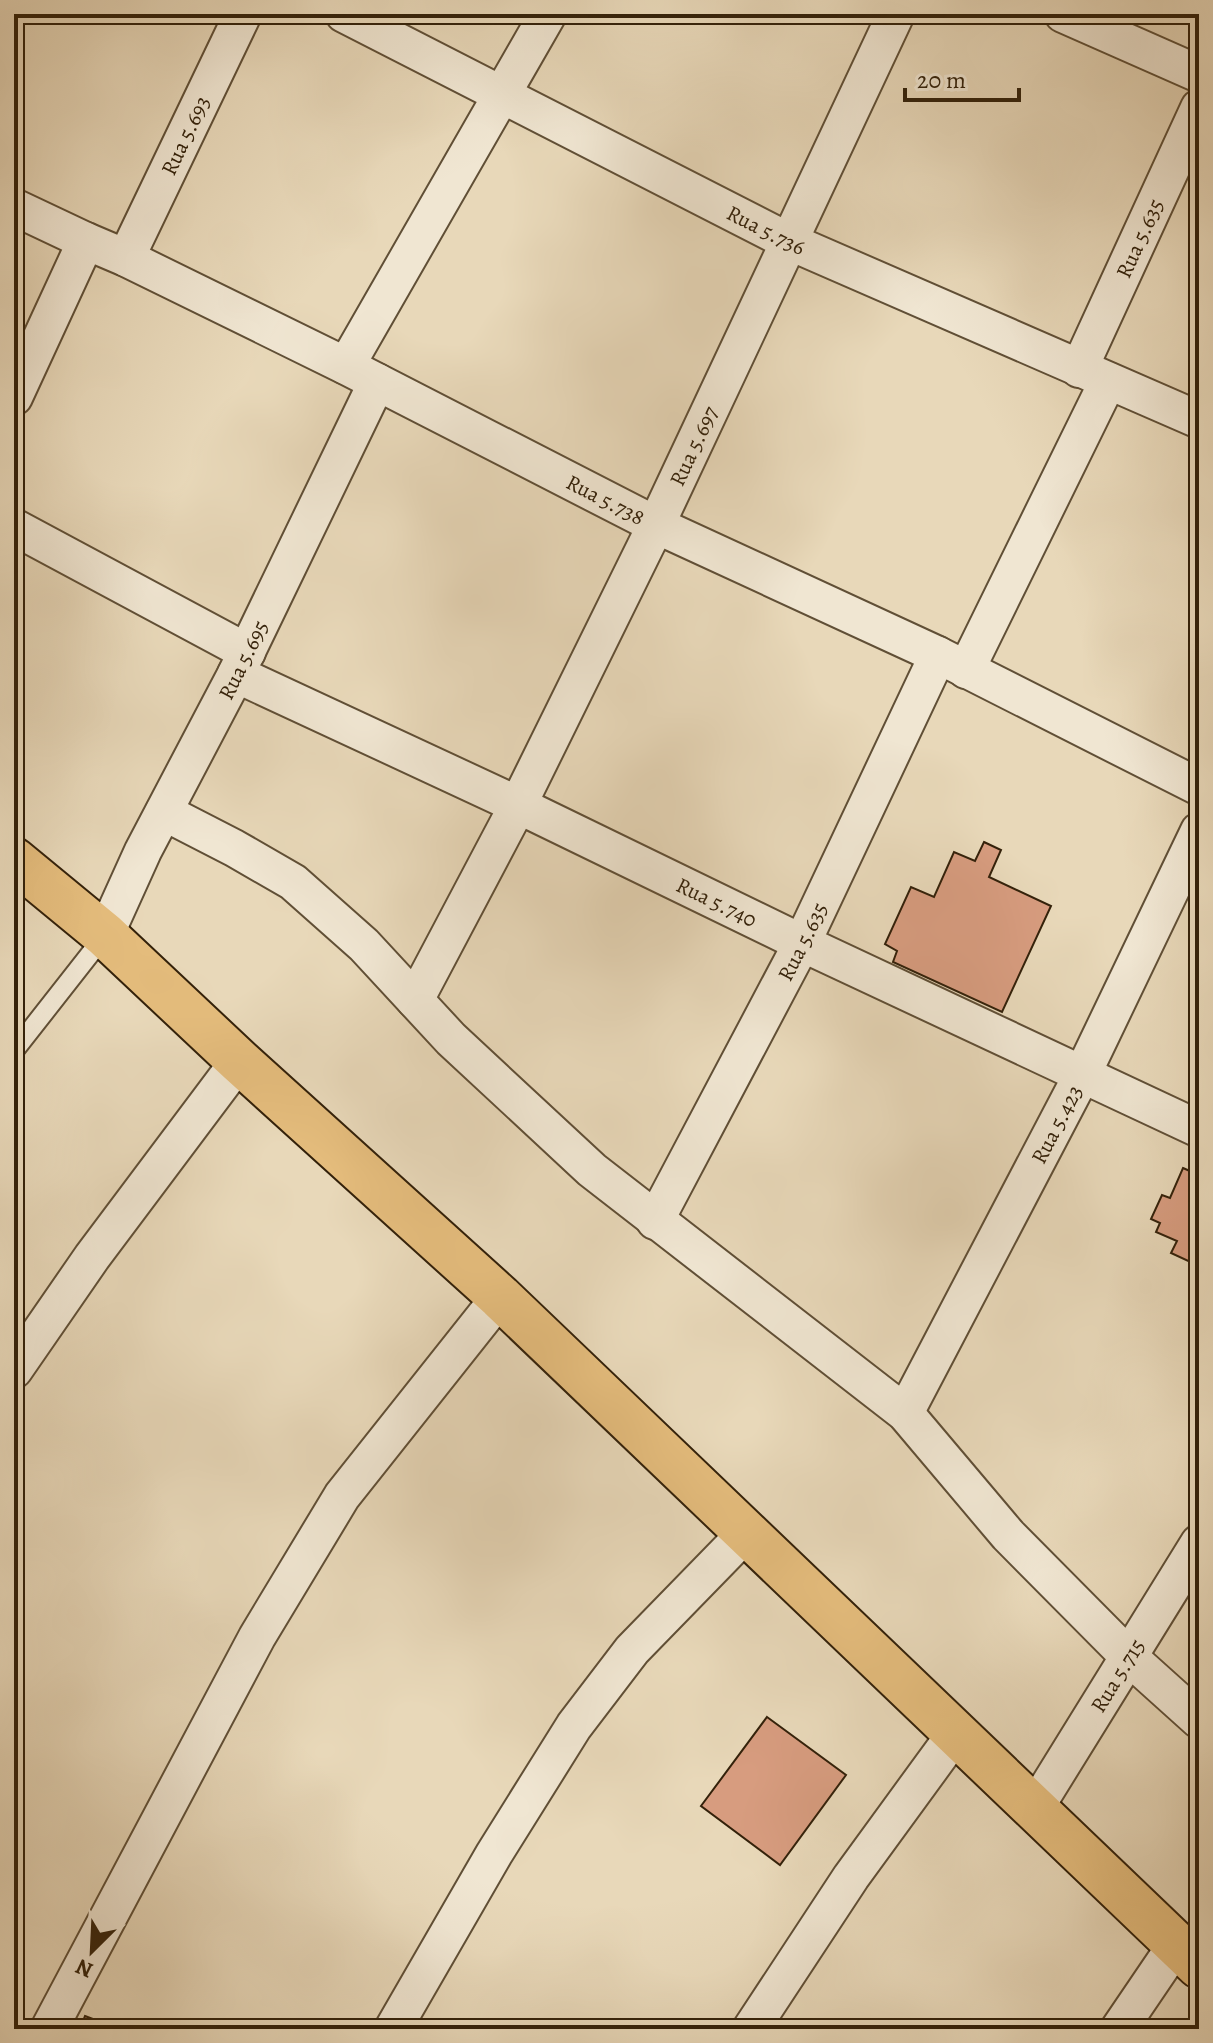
<svg xmlns="http://www.w3.org/2000/svg" width="1213" height="2043" font-family="Alegreya,serif">
<style>
.building{fill:#d79c7f;stroke:#33210a;stroke-width:2}
.lines{fill:none;stroke-linecap:round;stroke-linejoin:round}
.lane-casing{stroke:#604f36;stroke-width:22}
.street-casing{stroke:#604f36;stroke-width:40}
.primary-casing{stroke:#33210a;stroke-width:48}
.lane{stroke:#f0e6d2;stroke-width:18}
.street{stroke:#f0e6d2;stroke-width:36}
.primary{stroke:#e4bc7c;stroke-width:44}
.labels{text-anchor:middle;stroke-width:8;stroke-linejoin:round;paint-order:stroke}
.street-label{font-size:22px;fill:#33210a;stroke:#f0e6d2}
</style>
<rect width="100%" height="100%" fill="#e8d8b9"/>
<filter id="stains"><feTurbulence type="fractalNoise" baseFrequency=".0025" numOctaves="4"/><feColorMatrix values="0 0 0 0 .2 0 0 0 0 .09 0 0 0 0 .02 0 0 0 .5 -.17"/></filter>
<radialGradient id="worn" r=".72"><stop offset=".6" stop-color="#630" stop-opacity="0"/><stop offset="1" stop-color="#630" stop-opacity=".3"/></radialGradient>
<g class="building">
<polygon points="984,842 1001,850 989,877 1051,906 1002,1012 893,962 897,951 885,944 911,887 934,897 954,852 975,861"/>
<polygon points="1183,1168 1199,1175 1199,1266 1171,1253 1177,1241 1156,1232 1160,1223 1151,1219 1162,1195 1170,1198"/>
<polygon points="767,1717 846,1775 780,1865 701,1806"/>
<polygon points="85,2016 119,2029 80,2029"/>
</g>
<g class="lines">
<g class="lane-casing">
<polyline id="lane" points="14,1051 105,935"/>
</g>
<g class="street-casing">
<g id="street">
<path id="s1" d="M344,14L788,241L1199,420"/>
<polyline points="1063,14 1199,74"/>
<path id="s2" d="M14,207L86,241L126,258L346,366L656,525L938,655L1199,787"/>
<path id="s3" d="M126,258L243,14"/>
<polyline points="346,366 548,14"/>
<path id="s4" d="M1079,369L1199,108"/>
<polyline points="14,397 86,241"/>
<polyline points="14,527 247,652"/>
<polyline points="966,670 1108,381"/>
<path id="s5" d="M236,674L518,805L802,943L1199,1129"/>
<polyline points="164,812 234,848 293,882 364,945 451,1039 592,1170 905,1413 1008,1535 1129,1657 1199,1720"/>
<path id="s6" d="M105,935L143,851L236,674L377,382"/>
<path id="s7" d="M415,1000L518,805L656,525L896,14"/>
<path id="s8" d="M655,1221L802,943L938,655"/>
<polyline points="14,1370 92,1257 239,1061"/>
<path id="s9" d="M905,1413L1082,1075L1199,831"/>
<path id="s10" d="M1035,1808L1199,1543"/>
<polyline points="49,2029 257,1637 342,1496 500,1297"/>
<polyline points="393,2029 494,1854 574,1726 632,1650 746,1533"/>
<polyline points="751,2029 851,1877 956,1733"/>
<polyline points="1119,2029 1176,1945"/>
</g>
</g>
<g class="primary-casing">
<polyline id="primary" points="14,860 105,935 239,1061 500,1297 1199,1966"/>
</g>
<use href="#lane" class="lane"/>
<use href="#street" class="street"/>
<use href="#primary" class="primary"/>
</g>
<g class="labels">
<g class="street-label">
<text dy="8" stroke="none"><textPath href="#s3" startOffset="136">Rua 5.693</textPath></text>
<text dy="8" stroke="none"><textPath href="#s1" startOffset="474">Rua 5.736</textPath></text>
<text dy="8" stroke="none"><textPath href="#s4" startOffset="144">Rua 5.635</textPath></text>
<text dy="8" stroke="none"><textPath href="#s7" startOffset="620">Rua 5.697</textPath></text>
<text dy="8" stroke="none"><textPath href="#s2" startOffset="660">Rua 5.738</textPath></text>
<text dy="8" stroke="none"><textPath href="#s6" startOffset="308">Rua 5.695</textPath></text>
<text dy="8" stroke="none"><textPath href="#s5" startOffset="532">Rua 5.740</textPath></text>
<text dy="8" stroke="none"><textPath href="#s8" startOffset="316">Rua 5.635</textPath></text>
<text dy="8" stroke="none"><textPath href="#s9" startOffset="326">Rua 5.423</textPath></text>
<text dy="8" stroke="none"><textPath href="#s10" startOffset="156">Rua 5.715</textPath></text>
</g>
</g>
<rect width="1213" height="2043" fill="none" stroke="#e8d8b9" stroke-width="48"/>
<rect x="16" y="16" width="1181" height="2011" fill="none" stroke="#33210a" stroke-width="4"/>
<rect x="24" y="24" width="1165" height="1995" fill="none" stroke="#33210a" stroke-width="2"/>
<g transform="translate(92 1951) rotate(204)" stroke="#f0e6d2" stroke-width="6" paint-order="stroke">
<path d="M0-6L14 30L0 20L-14 30Z" fill="#33210a"/>
<text y="-12" font-size="22" font-weight="bold" text-anchor="middle" fill="#33210a">N</text>
</g>
<path d="M905 88v12h114v-12" fill="none" stroke="#33210a" stroke-width="4"/>
<text x="917" y="88" font-size="24" fill="#33210a" stroke="#f0e6d2" stroke-width="6" paint-order="stroke">20 m</text>
<rect width="100%" height="100%" filter="url(#stains)"/>
<rect width="100%" height="100%" fill="url(#worn)"/>
</svg>
